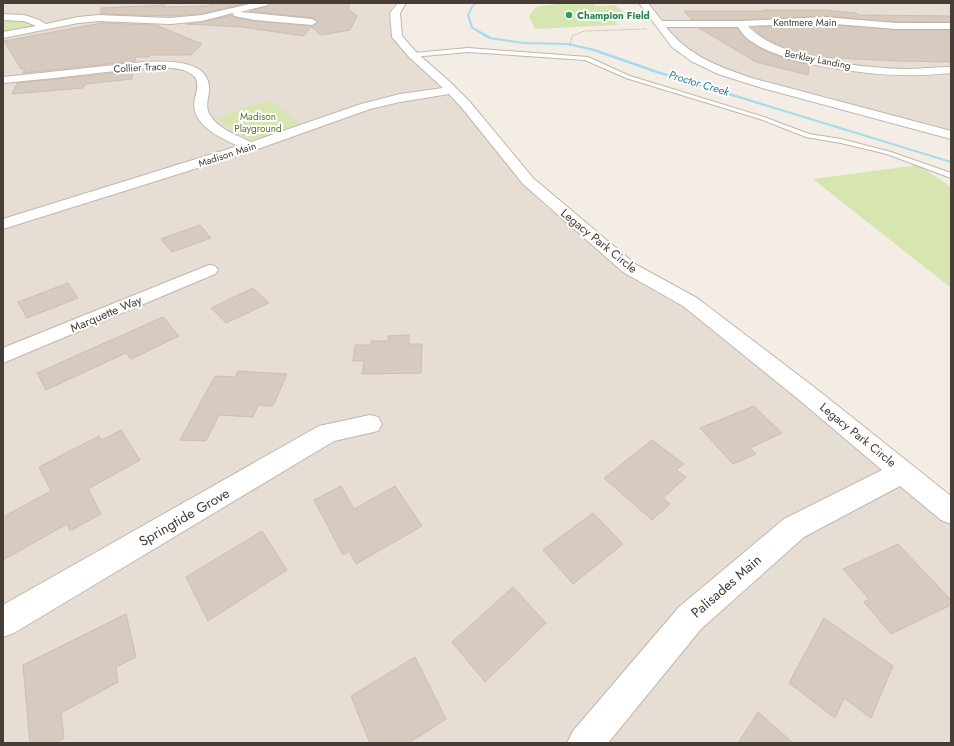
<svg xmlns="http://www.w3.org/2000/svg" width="954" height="746" font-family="Jost,sans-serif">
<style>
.residential{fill:#e6ded5}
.green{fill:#d7e6b0}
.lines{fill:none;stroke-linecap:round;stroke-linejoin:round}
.stream{fill:#a4dcee;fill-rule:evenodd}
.building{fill:#d7cabf;stroke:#cfbdb0}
.lane-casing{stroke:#c1b6ac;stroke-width:2}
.street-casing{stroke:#c1b6ac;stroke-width:2}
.path{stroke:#bfac9b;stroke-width:1;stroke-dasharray:1 1;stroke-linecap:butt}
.lane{fill:#fff;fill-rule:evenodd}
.street{fill:#fff;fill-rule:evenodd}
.leisure-dot{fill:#2e9e5b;stroke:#fff;stroke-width:1.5}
.labels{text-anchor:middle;stroke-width:4;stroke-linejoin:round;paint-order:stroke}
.far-leisure-label{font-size:10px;font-weight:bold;fill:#27864d;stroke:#fff;text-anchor:start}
.far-street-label{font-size:10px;fill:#453d36;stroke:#fff}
.far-park-label{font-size:10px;fill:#53752b;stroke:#fff}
.far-water-label{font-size:11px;font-style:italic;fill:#2d7b96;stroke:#fff}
.street-label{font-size:12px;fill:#453d36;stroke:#fff}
.near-street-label{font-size:14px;fill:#453d36;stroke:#fff}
</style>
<rect width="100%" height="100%" fill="#f3ede6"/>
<g class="residential">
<polygon points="3,3 395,3 390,12 390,29 496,143 546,207 645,276 951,514 951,743 3,743"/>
<polygon points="641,3 951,3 951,135 740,78 690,57 655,26"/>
</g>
<g class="green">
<polygon points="565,3 594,3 596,6 614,5 626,13 608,14 618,25 535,29 529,16 536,7"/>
<polygon points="3,19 24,21 32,27 3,34"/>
<polygon points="270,100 302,125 259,139 248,139 216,118"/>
<polygon points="918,165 951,187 951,288 813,179"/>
</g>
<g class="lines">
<polygon class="stream" points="475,3 477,3 473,7 469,15 473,27 491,37 523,42 568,43 595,49 658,71 951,161 951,163 656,73 593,51 568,45 523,44 489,39 471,28 467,15 471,7"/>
</g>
<g class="building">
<polygon points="218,3 247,3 202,14 170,16 101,14 101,8 165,5 163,7 206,6"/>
<polygon points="270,3 349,3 349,9 357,16 350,30 321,35 311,27 304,36 242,27 186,24 202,22 232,15 234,17 255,21 312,26 318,23 312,18 249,11 268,6"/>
<polygon points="764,10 824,10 856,13 858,15 951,16 951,22 896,22 824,16 741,20 692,20 684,11 766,11"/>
<polygon points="102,23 156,25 202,44 191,55 150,55 149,57 136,57 135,61 23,73 25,69 21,69 4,41"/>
<polygon points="824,24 896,30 951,30 951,62 898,61 818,57 779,45 762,36 752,27"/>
<polygon points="699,28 737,28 746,39 761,49 780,57 809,65 808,75 756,62"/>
<polygon points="133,71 132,79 85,84 83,88 12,94 17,83"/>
<polygon points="200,225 211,238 172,252 161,239"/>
<polygon points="68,283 78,298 27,318 18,302"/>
<polygon points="253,288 269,303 226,323 211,308"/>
<polygon points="163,317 179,336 131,359 126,353 46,390 37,373"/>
<polygon points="409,335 409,344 422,344 421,373 362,374 364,361 353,361 355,345 371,345 371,341 388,341 388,336"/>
<polygon points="238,371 287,374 273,406 258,405 253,417 219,415 206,441 180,440 215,376 235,377"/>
<polygon points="754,406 782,433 750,448 756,454 733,464 700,428"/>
<polygon points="121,430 140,460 88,489 101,514 70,531 67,524 3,560 3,517 51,491 39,467 99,436 102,440"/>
<polygon points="652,440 684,464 676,470 686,477 663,498 670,504 652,520 604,478"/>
<polygon points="341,486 354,509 395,486 422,526 356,564 349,551 343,555 314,500"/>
<polygon points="593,513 623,544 573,584 543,550"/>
<polygon points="262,531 287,570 208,621 186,577"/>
<polygon points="898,544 951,600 951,605 891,634 864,602 869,599 843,569"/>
<polygon points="513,587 546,623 485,682 452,642"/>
<polygon points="126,614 136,657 116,667 118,682 61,713 64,738 55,743 30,743 23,665"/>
<polygon points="824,618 893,666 871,718 844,698 835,718 789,683"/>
<polygon points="415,657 446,719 409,743 370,743 351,696"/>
<polygon points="758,712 793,743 738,743"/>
</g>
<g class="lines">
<g class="lane-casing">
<polygon id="lane" points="468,48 588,57 630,76 764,117 809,134 841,139 891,152 951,173 951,178 887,154 841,143 806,137 760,119 626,78 585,60 468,52 413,57 410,55 413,53"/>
</g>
<g class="street-casing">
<g id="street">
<polygon points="254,3 269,3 268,5 240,12 312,19 317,22 312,25 255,20 234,16 233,13 202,21 170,24 99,21 78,23 3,38 3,32 36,26 24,21 3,20 3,14 24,15 37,19 46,24 78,17 99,15 170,18 202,15"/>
<path d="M398,3H406L400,13L402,36L417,53L449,81L470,102L533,178L635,264L697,298L814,387L951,496V524L941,520L900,486L804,537L701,629L608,743H567L573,731L679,607L784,519L882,470L798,399L683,306L623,272L523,184L462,108L449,94L400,102L370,109L255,150L3,229V219L238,146C219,137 189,124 195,98C197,91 199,83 195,77C191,73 185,70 179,69C155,65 130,70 106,72C72,76 37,80 3,83V77L143,62C165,61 212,58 209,92C208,100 205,108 210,115C218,129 237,135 251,142L361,104L400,94L443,88L409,57L392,37L390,13Z"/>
<path d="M639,3H648L662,21H741L824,17L896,23H951V29H896L824,23L748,26C777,59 863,68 905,69C920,69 936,67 951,67V73C936,74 920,76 905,75C865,75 779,64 748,39C744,36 741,31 738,27H666C688,56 721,68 755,79L951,131V139L762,88L718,74L691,61L672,47Z"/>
<polygon points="209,265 215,266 218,270 215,274 3,363 3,348"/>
<polygon points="370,415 378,417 382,424 378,431 334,441 14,633 3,637 3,605 319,426"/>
</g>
</g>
<polyline class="path" points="570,46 572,36 585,31 647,29"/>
<use href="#lane" class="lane"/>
<use href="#street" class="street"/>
</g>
<circle class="leisure-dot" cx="569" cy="15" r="4"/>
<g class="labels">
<g class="far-leisure-label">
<text x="577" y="19">Champion Field</text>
</g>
<g class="far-street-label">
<text x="805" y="26">Kentmere Main</text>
<text transform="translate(818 59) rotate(11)" y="4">Berkley Landing</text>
<text transform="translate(140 67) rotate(-3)" y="4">Collier Trace</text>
<text transform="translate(227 154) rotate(-18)" y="4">Madison Main</text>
</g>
<g class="far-park-label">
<text x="258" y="120">Madison<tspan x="258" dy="12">Playground</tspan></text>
</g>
<g class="far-water-label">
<text transform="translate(699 83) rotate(17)" y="4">Proctor Creek</text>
</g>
<g class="street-label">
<text transform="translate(599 241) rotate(39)" y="4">Legacy Park Circle</text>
<text transform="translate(106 314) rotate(-23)" y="4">Marquette Way</text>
<text transform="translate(858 435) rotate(39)" y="4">Legacy Park Circle</text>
</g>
<g class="near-street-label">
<text transform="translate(184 517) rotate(-30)" y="5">Springtide Grove</text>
<text transform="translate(726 586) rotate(-41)" y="5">Palisades Main</text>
</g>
</g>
<rect width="954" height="746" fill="none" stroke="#453d36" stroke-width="8"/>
</svg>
